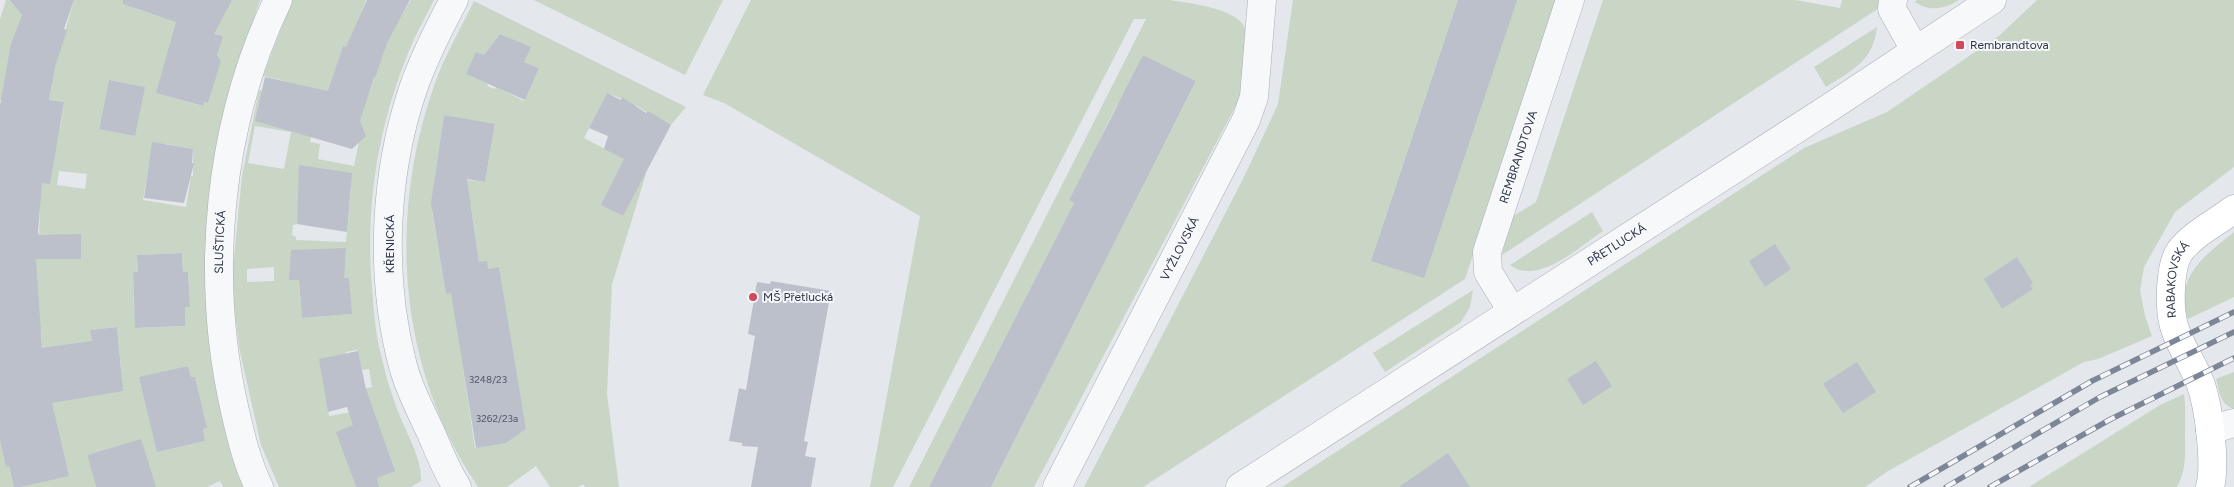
<svg xmlns="http://www.w3.org/2000/svg" width="2234" height="487" font-family="Figtree,sans-serif">
<style>
.green{fill:#c9d6c5;fill-rule:evenodd}
.building{fill:#bbc0ca}
.lines{fill:none;stroke-linecap:round;stroke-linejoin:round}
.minor-casing{stroke:#a9aeb7;stroke-width:29}
.major-casing{stroke:#a3abb8;stroke-width:29}
.minor{stroke:#f7f8fa;stroke-width:28}
.major{stroke:#fff;stroke-width:28}
.rail-casing{stroke:#7d8696;stroke-width:5.5}
.rail{stroke:#f4f6f9;stroke-width:4;stroke-dasharray:11;stroke-linecap:butt}
.poi-dot{fill:#d1495b;stroke:#f4f6f9;stroke-width:2}
.labels{text-anchor:middle;stroke-width:4;stroke-linejoin:round;paint-order:stroke}
.number-label{font-size:10px;fill:#4f5766}
.poi-label{font-size:12px;fill:#2b3445;stroke:#f4f6f9;text-anchor:start}
.street-label{font-size:12px;fill:#2b3445;stroke:#f4f6f9}
</style>
<rect width="100%" height="100%" fill="#e4e7ec"/>
<g class="green">
<path d="M6,0H22L18,10L22,15L14,37L59,53L74,0H137L134,8L159,16L220,0L229,5L232,0H260L234,78L214,182L246,487H223L220,481L207,487H156L111,448L87,455L96,487H21L63,477L53,409L43,361L41,330L0,243L39,245L40,204L0,202L42,125L60,128L64,102L49,100L52,84L0,100V19ZM176,23L222,36L217,55L221,61L207,92L211,94L208,103L204,102L202,106L157,93ZM109,80L140,86L135,110V136L99,128ZM165,144L193,149V176H191L186,207L143,200L150,157ZM59,171L87,174L85,189L57,185ZM182,253L183,272H188L190,307H185V326L139,328L138,309H134L133,272H138L137,255ZM117,327L121,367V368L92,341L91,330ZM188,366L191,377H195L207,428L203,429L205,441L161,451L144,377Z"/>
<path d="M292,0H366L362,11L396,25L411,0H434C426,17 416,33 409,51C378,126 365,207 372,288C374,310 375,333 381,355C385,372 390,390 396,406C404,430 422,456 421,481L411,487H370L341,444L356,487H279L261,445L240,352L234,307L233,267L242,176L259,90L282,95L285,81L263,76ZM343,46L381,60L368,94L337,64ZM255,126L291,132L284,169L248,163ZM313,126L359,141L354,166L318,159L320,144L310,142ZM325,188H351L346,242L296,240V237L292,235L293,225L297,224L298,203L324,204ZM274,267V281L247,282V269ZM349,278L351,314L302,318L299,282ZM357,350L362,370L369,369L372,387L354,391L357,411L329,416L326,397L346,352Z"/>
<polygon points="534,0 723,0 685,75"/>
<path d="M751,0H1170C1191,4 1244,8 1247,34C1248,52 1243,77 1241,96L1034,487H991L1196,81L1143,55L1123,104L1118,103C1105,127 1094,150 1086,177L1082,175L1069,200L1074,203L929,487H909L1146,19H1134L893,487H870L920,216L724,103L703,95Z"/>
<polygon points="1293,0 1458,0 1371,261 1517,0 1558,0 1465,279 1143,487 1084,487 1244,177 1278,104"/>
<polygon points="1603,0 1795,0 1840,8 1842,0 1881,0 1879,8 1502,255 1510,218 1536,202"/>
<path d="M1917,0H1959C1945,9 1929,12 1915,2Z"/>
<polygon points="2037,0 2234,0 2234,167 2175,212 2144,267 2140,290 2145,316 2152,336 2098,359 2084,362 1888,471 1865,487 1282,487 1804,148 1887,112 2000,35"/>
<path d="M474,1L686,107L671,125L648,113V111L646,112L637,106L629,104L628,101L607,93L584,138L624,159L602,205L623,216L644,173L646,174L612,284L607,394L619,487H585L583,484L578,487H550L536,466L507,487H478C398,369 387,217 435,83C445,55 461,28 474,1ZM500,34L530,47L524,62L539,68L524,101L496,87L495,89L487,86L488,84L467,74L476,53L484,55ZM444,115L495,125L485,182L435,176ZM471,205L479,262L488,269L499,268L503,292L469,290L446,293L432,211ZM457,328L519,390L526,429L507,440L475,448Z"/>
<path d="M1877,27C1873,62 1852,70 1826,87L1814,67Z"/>
<path d="M1592,212L1603,231C1579,247 1538,286 1510,265Z"/>
<path d="M2234,232V297L2188,319C2174,277 2204,256 2234,232Z"/>
<polygon points="1473,290 1470,307 1461,322 1385,372 1373,353"/>
<path d="M2234,372V409C2220,404 2220,393 2216,379Z"/>
<path d="M2184,394C2186,408 2185,420 2185,433C2185,453 2187,468 2177,487H2029L2160,405Z"/>
<polygon points="0,441 6,466 9,466 14,487 0,487"/>
</g>
<g class="building">
<polygon points="10,0 74,0 64,29 67,30 55,67 49,100 64,102 50,184 42,183 38,232 39,235 81,234 81,259 36,259 42,348 92,341 90,330 117,327 123,391 52,403 69,476 21,487 14,487 9,466 6,467 0,441 0,105 11,44 22,15"/>
<polygon points="123,0 232,0 214,34 223,36 217,55 221,61 208,103 204,102 203,106 156,93 176,22 123,4"/>
<polygon points="367,0 410,0 387,43 375,78 374,77 360,121 366,136 352,149 255,121 265,77 328,91 343,46 346,47"/>
<polygon points="1458,0 1517,0 1424,278 1371,261"/>
<polygon points="500,34 531,47 524,62 539,68 525,100 466,74 476,52 484,55"/>
<polygon points="1143,55 1196,81 991,487 929,487 1074,203 1069,200"/>
<polygon points="109,80 145,87 135,136 99,129"/>
<polygon points="607,93 621,100 622,97 646,113 648,111 671,125 623,216 601,205 624,159 604,149 608,136 589,128"/>
<polygon points="444,115 495,124 485,182 467,179 479,262 487,261 488,269 499,267 526,429 506,443 476,448 451,293 446,294 431,203"/>
<polygon points="152,142 193,149 192,163 194,163 184,203 144,198"/>
<polygon points="299,165 352,173 347,232 297,224"/>
<polygon points="1775,244 1791,269 1765,287 1749,261"/>
<polygon points="346,248 344,278 349,278 352,314 302,318 299,280 289,280 291,250"/>
<polygon points="182,253 183,272 188,272 190,307 185,307 185,326 135,328 133,272 138,272 137,255"/>
<polygon points="2017,257 2033,283 2030,285 2033,289 2002,309 1984,279"/>
<polygon points="771,281 831,291 804,441 808,442 805,456 816,458 811,487 751,487 758,447 742,446 742,443 729,441 739,388 746,390 755,336 748,334 757,282 770,284"/>
<polygon points="358,351 366,389 395,471 377,478 379,487 356,487 336,432 353,425 347,407 328,412 319,359"/>
<polygon points="1596,361 1612,386 1583,405 1567,379"/>
<polygon points="1857,362 1876,392 1843,413 1823,384"/>
<polygon points="188,366 191,377 195,377 201,402 207,428 203,429 205,441 157,452 139,377"/>
<polygon points="141,439 156,487 96,487 87,455"/>
<polygon points="1448,453 1470,487 1399,487"/>
</g>
<g class="lines">
<g class="minor-casing">
<g id="minor">
<path d="M454,0C439,28 425,56 414,86C384,173 379,276 403,366C409,389 421,411 431,433C439,451 446,470 457,487"/>
<polyline points="1893,0 1892,9 1915,50"/>
<path id="s1" d="M1512,311L1488,272L1487,252L1570,0"/>
<polyline points="2210,430 2234,423"/>
<path id="s2" d="M259,487C247,463 241,437 235,411C204,276 218,125 278,0"/>
<path id="s3" d="M1057,487L1246,120L1254,97L1262,0"/>
<path id="s4" d="M1240,487L1829,108L1992,0"/>
</g>
</g>
<g class="major-casing">
<g id="major">
<path id="s5" d="M2210,487C2216,464 2209,408 2201,385C2194,365 2180,347 2174,326C2169,308 2169,267 2180,251C2194,233 2216,223 2234,209"/>
</g>
</g>
<use href="#minor" class="minor"/>
<use href="#major" class="major"/>
<g class="rail-casing">
<g id="rail">
<polyline points="1910,487 2092,381 2234,312"/>
<polyline points="1946,487 2100,397 2234,332"/>
<polyline points="1990,487 2111,419 2234,358"/>
</g>
</g>
<use href="#rail" class="rail"/>
</g>
<g class="poi-dot">
<rect x="1955" y="40" width="10" height="10" rx="2.5"/>
<circle cx="753" cy="297" r="5"/>
</g>
<g class="labels">
<g class="number-label">
<text x="488" y="383">3248/23</text>
<text x="497" y="422">3262/23a</text>
</g>
<g class="poi-label">
<text x="1970" y="49">Rembrandtova</text>
<text x="763" y="301">MŠ Přetlucká</text>
</g>
<g class="street-label">
<text dy="4" stroke="none"><textPath href="#s1" startOffset="166">REMBRANDTOVA</textPath></text>
<text dy="4" stroke="none"><textPath href="#s2" startOffset="250">SLUŠTICKÁ</textPath></text>
<text transform="translate(390 244) rotate(-90)" y="4">KŘENICKÁ</text>
<text dy="4" stroke="none"><textPath href="#s4" startOffset="448">PŘETLUCKÁ</textPath></text>
<text dy="4" stroke="none"><textPath href="#s3" startOffset="268">VYŽLOVSKÁ</textPath></text>
<text dy="4" stroke="none"><textPath href="#s5" startOffset="216">RABAKOVSKÁ</textPath></text>
</g>
</g>
</svg>
